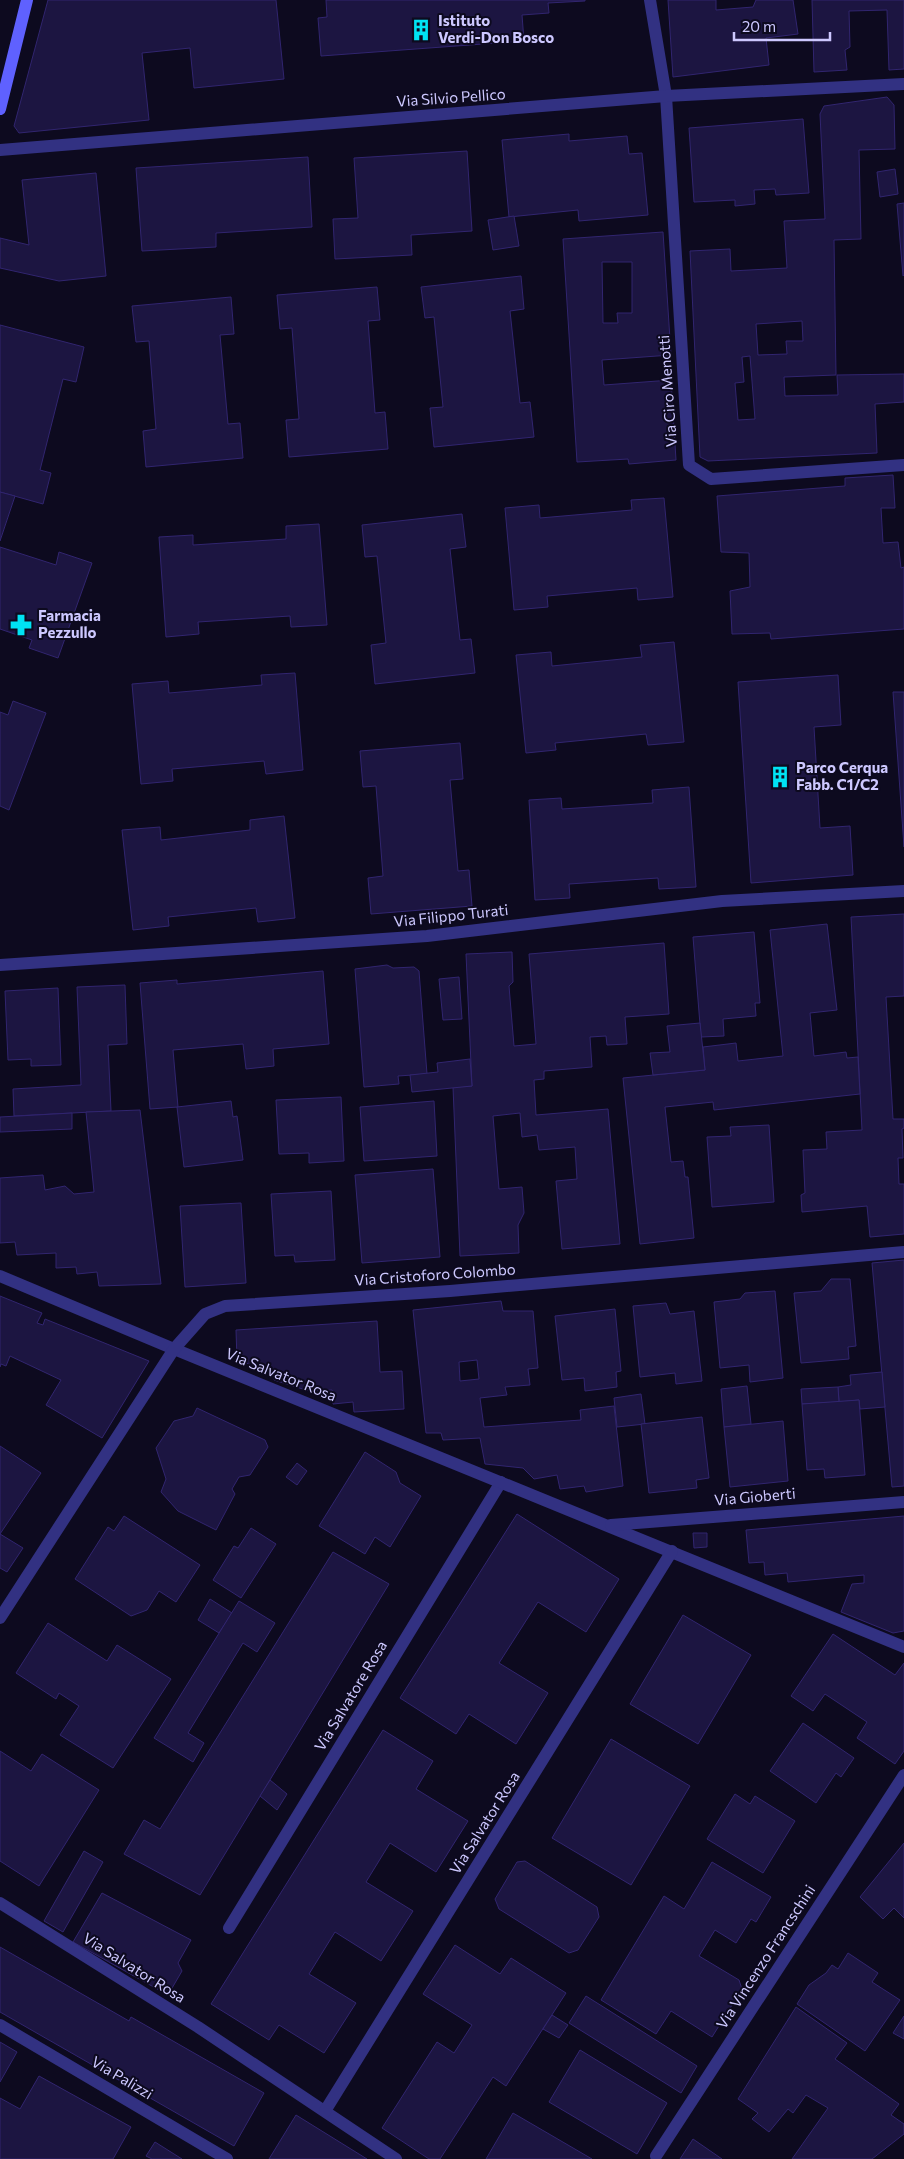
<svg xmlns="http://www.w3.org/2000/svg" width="904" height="2159" font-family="Commissioner,sans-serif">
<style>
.building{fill:#1c1541;stroke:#31256f;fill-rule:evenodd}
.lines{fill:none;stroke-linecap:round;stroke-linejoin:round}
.lane{stroke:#323182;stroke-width:12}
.street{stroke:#323182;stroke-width:12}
.secondary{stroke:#5f61ff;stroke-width:12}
.labels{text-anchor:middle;stroke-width:4;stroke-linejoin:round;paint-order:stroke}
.poi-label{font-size:15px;font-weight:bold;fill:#cdc8ff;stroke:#0d0a1f;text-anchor:start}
.street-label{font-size:15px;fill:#cdc8ff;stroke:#0d0a1f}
</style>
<rect width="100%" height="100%" fill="#0d0a1f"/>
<g class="building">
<polygon points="48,0 276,0 284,79 194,88 190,48 142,53 149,120 19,133 14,126"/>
<polygon points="326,0 585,0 585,1 548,3 549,13 522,15 524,41 321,56 318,18 327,17"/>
<polygon points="668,0 716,0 716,10 753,7 756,0 793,0 798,34 766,38 769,65 673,77"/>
<polygon points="812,0 904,0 904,69 889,70 887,10 849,11 850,47 845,50 847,70 814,72"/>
<path d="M887,97L894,105L895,149L859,150L861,239L834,240L836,375L784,377L785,396L838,395L837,375L904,374V402L875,404L877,453L708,461L700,457L690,251L730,249L731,271L787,268L784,221L825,219L820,114L824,106ZM802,321L803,341H786L787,354L758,355L756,324ZM750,356L755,419L738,420L735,383L744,382L742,357Z"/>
<polygon points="803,119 809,193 776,195 775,189 754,190 755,204 735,206 735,200 694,202 689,128"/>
<polygon points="569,134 569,141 627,136 629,154 642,153 648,215 579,221 578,210 509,217 502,140"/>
<polygon points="467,151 472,231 411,235 412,255 335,259 333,219 358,218 354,158"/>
<polygon points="308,157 312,227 216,233 216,247 142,251 136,168"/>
<polygon points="895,169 898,194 880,197 877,172"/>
<polygon points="96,173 106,276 59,281 0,268 0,238 29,245 22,180"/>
<polygon points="904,203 904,275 903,276 897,204"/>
<polygon points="514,216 519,246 493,250 488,220"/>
<path d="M663,232L671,355L602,360L604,385L671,380L676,460L629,464L628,459L577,462L563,239ZM602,262H632V313H617L618,323H603Z"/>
<polygon points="521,276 524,309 510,311 520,403 530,402 534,437 434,447 430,408 443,407 434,317 425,318 421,287"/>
<polygon points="377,287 380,320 368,321 375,413 385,412 388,449 289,457 286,420 299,419 292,328 280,329 277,295"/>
<polygon points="231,297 234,334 220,335 228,424 240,423 243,458 146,467 143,431 156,429 149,341 136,342 132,306"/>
<polygon points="0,325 84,347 76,382 63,379 40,470 51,473 43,504 0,492"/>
<polygon points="893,475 895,508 881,508 883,543 898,542 901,568 904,567 904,629 771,639 770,633 732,634 730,591 750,587 749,553 721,552 717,496 845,486 845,478"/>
<polygon points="0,492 15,496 0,541"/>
<polygon points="664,498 673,597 638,600 637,588 547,596 548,607 514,610 505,508 539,505 540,518 632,510 631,500"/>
<polygon points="462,514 466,547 450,549 460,640 471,639 475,673 375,684 371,645 386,643 377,556 365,557 362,525"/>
<polygon points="319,524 327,625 291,627 290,616 198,622 199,634 166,637 159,537 193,535 193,545 286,539 286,526"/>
<polygon points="0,547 56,565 59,552 92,563 58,658 29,648 32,640 0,629"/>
<polygon points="674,642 684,742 648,745 646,734 555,743 556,750 526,753 516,655 551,652 552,666 642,657 640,645"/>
<polygon points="295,673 303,770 266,774 264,761 172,769 173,781 141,784 132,684 168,681 169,693 262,685 261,675"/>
<polygon points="838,675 841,725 814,727 820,828 850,826 853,875 751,883 738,682"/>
<polygon points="893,692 904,692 904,847"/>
<polygon points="13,701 46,713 9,810 0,806 0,712 8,715"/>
<polygon points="460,743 463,779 450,780 458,871 469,870 472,906 371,914 368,878 383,876 376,786 363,787 360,751"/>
<polygon points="689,787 696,887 659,889 658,878 569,884 570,898 535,900 529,800 561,798 562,809 653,803 652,790"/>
<polygon points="284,816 295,918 258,922 256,908 168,917 169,926 133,930 122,830 160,827 161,840 250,830 250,820"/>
<polygon points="904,914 904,996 886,997 893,1119 904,1119 904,1128 902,1129 903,1158 898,1158 899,1184 904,1184 904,1234 870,1237 867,1206 802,1212 801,1195 805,1193 803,1150 827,1149 826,1132 862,1130 851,917"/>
<polygon points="827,924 837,1010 810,1013 814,1056 846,1052 847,1058 858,1057 860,1094 714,1110 713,1102 665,1107 671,1162 683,1161 685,1177 688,1177 694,1238 640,1244 623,1078 705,1070 703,1047 736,1043 738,1061 783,1056 770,930"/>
<polygon points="754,932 760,1003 755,1003 756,1016 723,1019 724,1036 701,1037 693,937"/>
<polygon points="664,943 669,1014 625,1017 627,1044 607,1045 606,1036 590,1037 592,1067 544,1071 544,1079 534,1080 536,1115 608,1109 620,1244 562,1249 556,1181 577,1179 575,1147 539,1150 537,1135 522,1137 520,1113 493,1116 499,1189 522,1187 524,1213 518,1225 519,1253 460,1256 453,1087 472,1086 466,954 512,952 513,982 509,986 514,1046 536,1044 529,954"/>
<polygon points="387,965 393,968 414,967 419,971 427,1074 398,1076 399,1084 364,1087 355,969"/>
<polygon points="323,971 329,1044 273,1049 274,1066 246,1069 243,1044 173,1050 178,1107 150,1109 140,983 177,980 177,984"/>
<polygon points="459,977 462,1019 443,1020 439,979"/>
<polygon points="125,985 127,1044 108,1045 111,1111 14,1116 13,1089 81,1085 77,987"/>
<polygon points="58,988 61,1065 31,1066 31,1059 8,1060 5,991"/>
<polygon points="700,1023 705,1070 653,1075 650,1053 670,1052 667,1026"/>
<polygon points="470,1059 472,1086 412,1092 410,1075 438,1072 437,1063"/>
<polygon points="341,1097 344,1161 309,1163 309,1153 279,1154 276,1100"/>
<polygon points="231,1101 233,1117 237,1116 243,1160 184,1167 177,1107"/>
<polygon points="434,1101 437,1156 364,1161 360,1107"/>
<polygon points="140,1110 161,1284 99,1286 97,1272 77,1274 76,1267 56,1268 56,1253 17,1255 15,1242 0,1243 0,1178 43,1175 45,1190 65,1186 74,1194 94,1192 86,1112"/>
<polygon points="72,1113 72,1129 0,1132 0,1117"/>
<polygon points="769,1125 774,1202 712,1207 707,1137 731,1136 730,1127"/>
<polygon points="433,1169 440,1257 362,1263 355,1175"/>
<polygon points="331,1191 335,1260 295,1262 294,1255 275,1256 271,1194"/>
<polygon points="241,1203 246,1283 185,1287 180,1206"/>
<polygon points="904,1260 904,1486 892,1487 872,1263"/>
<polygon points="831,1279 850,1279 856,1346 848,1347 849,1359 801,1363 794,1293 821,1291"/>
<polygon points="775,1291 783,1378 750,1382 749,1365 720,1368 714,1302 740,1299 745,1293"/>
<polygon points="0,1296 42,1313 37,1323 43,1325 45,1319 149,1361 102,1438 46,1405 61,1380 10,1356 6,1366 1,1364 0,1367"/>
<path d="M501,1301L503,1311H533L538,1368L528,1369L530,1385L505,1387L507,1395L480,1398L484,1427L581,1420L580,1410L614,1406L623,1486L586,1492L584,1486L560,1489L557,1475L534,1479L523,1468L485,1464L480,1438L443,1440L441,1433H426L413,1310ZM477,1360L479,1379L460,1381L459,1362Z"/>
<polygon points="666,1303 670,1314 694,1311 702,1381 676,1384 675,1373 640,1377 633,1306"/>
<polygon points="615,1309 621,1371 616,1372 617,1387 585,1391 584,1378 562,1380 555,1316"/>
<polygon points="377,1321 380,1372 402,1371 404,1409 354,1412 353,1402 333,1404 332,1390 309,1391 274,1380 276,1373 237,1360 236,1330"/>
<polygon points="882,1372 885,1407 860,1409 859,1400 839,1402 838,1387 851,1385 850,1375"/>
<polygon points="747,1386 751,1424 724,1427 721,1389"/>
<polygon points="838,1387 839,1402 802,1404 801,1389"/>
<polygon points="641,1394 645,1424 617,1427 614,1398"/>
<polygon points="859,1400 865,1475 825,1478 824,1469 807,1470 802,1404"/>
<polygon points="197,1408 265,1440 268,1447 250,1475 239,1477 232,1489 235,1494 216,1530 178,1511 161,1492 166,1479 156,1448 174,1421 193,1416"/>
<polygon points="702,1417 709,1478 696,1480 697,1488 649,1493 641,1424"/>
<polygon points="783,1421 788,1481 730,1487 724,1427"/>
<polygon points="0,1446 41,1473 0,1534 23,1548 7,1572 0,1568"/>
<polygon points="365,1452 396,1472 400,1483 421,1496 390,1547 375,1537 365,1554 319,1526"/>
<polygon points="297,1463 307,1471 297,1485 286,1477"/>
<polygon points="517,1514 619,1579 586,1632 538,1602 499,1663 548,1693 516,1744 469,1714 456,1734 400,1698"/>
<polygon points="124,1516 200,1565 176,1602 159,1591 147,1610 131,1616 75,1579 108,1527 114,1531"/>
<polygon points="904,1516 904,1631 893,1633 841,1612 852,1584 864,1583 864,1575 788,1582 787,1573 765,1575 764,1562 749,1563 746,1530"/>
<polygon points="251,1528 276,1544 241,1598 213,1580 234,1546 238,1548"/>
<polygon points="693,1533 707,1533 707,1547 694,1548"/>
<polygon points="333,1552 389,1584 200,1895 124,1854 144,1820 160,1829"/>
<polygon points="210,1599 232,1613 219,1633 198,1620"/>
<polygon points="239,1601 275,1623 257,1652 243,1643 188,1733 204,1743 193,1762 154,1738"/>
<polygon points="683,1615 751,1655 698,1744 630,1704"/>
<polygon points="48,1623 107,1661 117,1645 171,1679 113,1768 60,1735 79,1706 59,1693 56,1699 16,1673"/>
<polygon points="833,1634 895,1675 904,1663 904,1751 895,1764 857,1738 867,1722 825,1694 813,1711 791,1696"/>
<polygon points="803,1723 854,1758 841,1777 836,1773 816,1803 770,1771"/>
<polygon points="383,1730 433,1761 416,1789 468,1821 436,1872 390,1843 366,1882 413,1911 381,1961 335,1932 309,1974 356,2003 324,2053 279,2025 269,2040 211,2004"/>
<polygon points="611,1739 690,1786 631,1885 552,1838"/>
<polygon points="0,1751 31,1771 42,1754 99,1790 39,1886 0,1861"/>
<polygon points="270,1780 287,1794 277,1810 260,1796"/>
<polygon points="735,1794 750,1804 755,1796 795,1821 763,1873 707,1839"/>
<polygon points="904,1843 904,1918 894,1908 883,1919 860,1897"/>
<polygon points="84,1851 103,1862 63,1932 44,1921"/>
<polygon points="525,1861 597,1907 599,1917 578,1950 569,1953 499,1909 495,1899 517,1862"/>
<polygon points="712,1862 771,1897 756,1922 751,1919 736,1943 715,1930 699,1956 739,1980 742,1989 712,2037 671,2011 656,2034 601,2000 664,1896 684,1909"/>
<polygon points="102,1893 191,1940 178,1963 182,1971 168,1995 73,1942"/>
<polygon points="455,1945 500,1974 511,1958 566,1993 506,2086 493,2077 440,2159 429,2159 382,2128 437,2042 454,2053 472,2025 423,1994"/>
<polygon points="0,1947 129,2021 131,2017 264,2093 234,2146 0,2012"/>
<polygon points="848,1953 878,1973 872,1982 900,2000 865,2051 797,2004 809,1985 826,1973 832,1965 838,1969"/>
<polygon points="586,1996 697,2066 681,2093 569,2023"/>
<polygon points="796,2007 847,2043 835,2059 899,2104 891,2115 904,2124 904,2134 872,2159 792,2159 828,2108 806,2095 793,2113 788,2109 769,2132 752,2119 758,2113 738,2099"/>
<polygon points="552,2015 568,2025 559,2038 543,2029"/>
<polygon points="904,2016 904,2039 893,2033"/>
<polygon points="0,2042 17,2052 0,2082"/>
<polygon points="580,2050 667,2103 637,2154 549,2102"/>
<polygon points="39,2076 131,2127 113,2159 0,2159 0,2098 20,2109"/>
<polygon points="513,2113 592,2159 486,2159"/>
<polygon points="296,2115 367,2159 269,2159"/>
<polygon points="693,2139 722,2159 680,2159"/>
<polygon points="155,2142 182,2159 152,2159 146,2156"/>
</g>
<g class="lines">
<g class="lane">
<polyline points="650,0 666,96"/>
<polyline points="229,1928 501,1482"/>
<polyline points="0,2025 227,2159"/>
<polyline points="656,2156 904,1775"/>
</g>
<g class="street">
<polyline points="666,96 689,465 711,479 904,465"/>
<polyline points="0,150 666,96 904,84"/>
<polyline points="0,965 427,936 722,901 904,891"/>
<polyline points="0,1276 174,1349 904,1647"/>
<polyline points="611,1525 904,1502"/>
<polyline points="0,1618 174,1349 205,1314 225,1306 450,1291 904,1252"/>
<polyline points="0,1903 198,2027 396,2159"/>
<polyline points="325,2111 672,1551"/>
</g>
<polyline class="secondary" points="0,109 27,0"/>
</g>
<defs>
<g id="building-bare" transform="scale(1.725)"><path d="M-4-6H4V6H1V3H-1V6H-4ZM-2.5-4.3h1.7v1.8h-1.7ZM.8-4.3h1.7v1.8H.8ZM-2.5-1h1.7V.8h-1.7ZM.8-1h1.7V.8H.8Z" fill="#00e3f3" stroke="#0d0a1f" stroke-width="2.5" paint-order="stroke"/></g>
<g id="pharmacy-bare" transform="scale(1.725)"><path d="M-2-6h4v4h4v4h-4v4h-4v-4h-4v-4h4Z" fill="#00e3f3" stroke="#0d0a1f" stroke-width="2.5" paint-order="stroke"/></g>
</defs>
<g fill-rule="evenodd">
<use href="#building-bare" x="421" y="30"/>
<use href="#pharmacy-bare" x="21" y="625"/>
<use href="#building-bare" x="780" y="777"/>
</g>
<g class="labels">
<g class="poi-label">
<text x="438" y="26">Istituto<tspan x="438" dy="17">Verdi-Don Bosco</tspan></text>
<text x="38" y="621">Farmacia<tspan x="38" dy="17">Pezzullo</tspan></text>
<text x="796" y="773">Parco Cerqua<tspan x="796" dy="17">Fabb. C1/C2</tspan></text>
</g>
<g class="street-label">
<text transform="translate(451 98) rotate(-4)" y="5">Via Silvio Pellico</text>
<text transform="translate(668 391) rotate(-94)" y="5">Via Ciro Menotti</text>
<text transform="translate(451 916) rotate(-6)" y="5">Via Filippo Turati</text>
<text transform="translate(435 1275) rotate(-4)" y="5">Via Cristoforo Colombo</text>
<text transform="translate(281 1375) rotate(22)" y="5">Via Salvator Rosa</text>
<text transform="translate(755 1497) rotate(-5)" y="5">Via Gioberti</text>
<text transform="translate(351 1696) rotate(-59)" y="5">Via Salvatore Rosa</text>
<text transform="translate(485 1823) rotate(-58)" y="5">Via Salvator Rosa</text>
<text transform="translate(766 1957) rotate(-57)" y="5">Via Vincenzo Francschini</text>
<text transform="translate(134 1968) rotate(32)" y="5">Via Salvator Rosa</text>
<text transform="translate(122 2078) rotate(31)" y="5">Via Palizzi</text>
</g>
</g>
<path d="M734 32v8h96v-8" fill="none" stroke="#cdc8ff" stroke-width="2.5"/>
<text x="742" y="32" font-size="15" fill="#cdc8ff" stroke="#0d0a1f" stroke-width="4" paint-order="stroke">20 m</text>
</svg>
